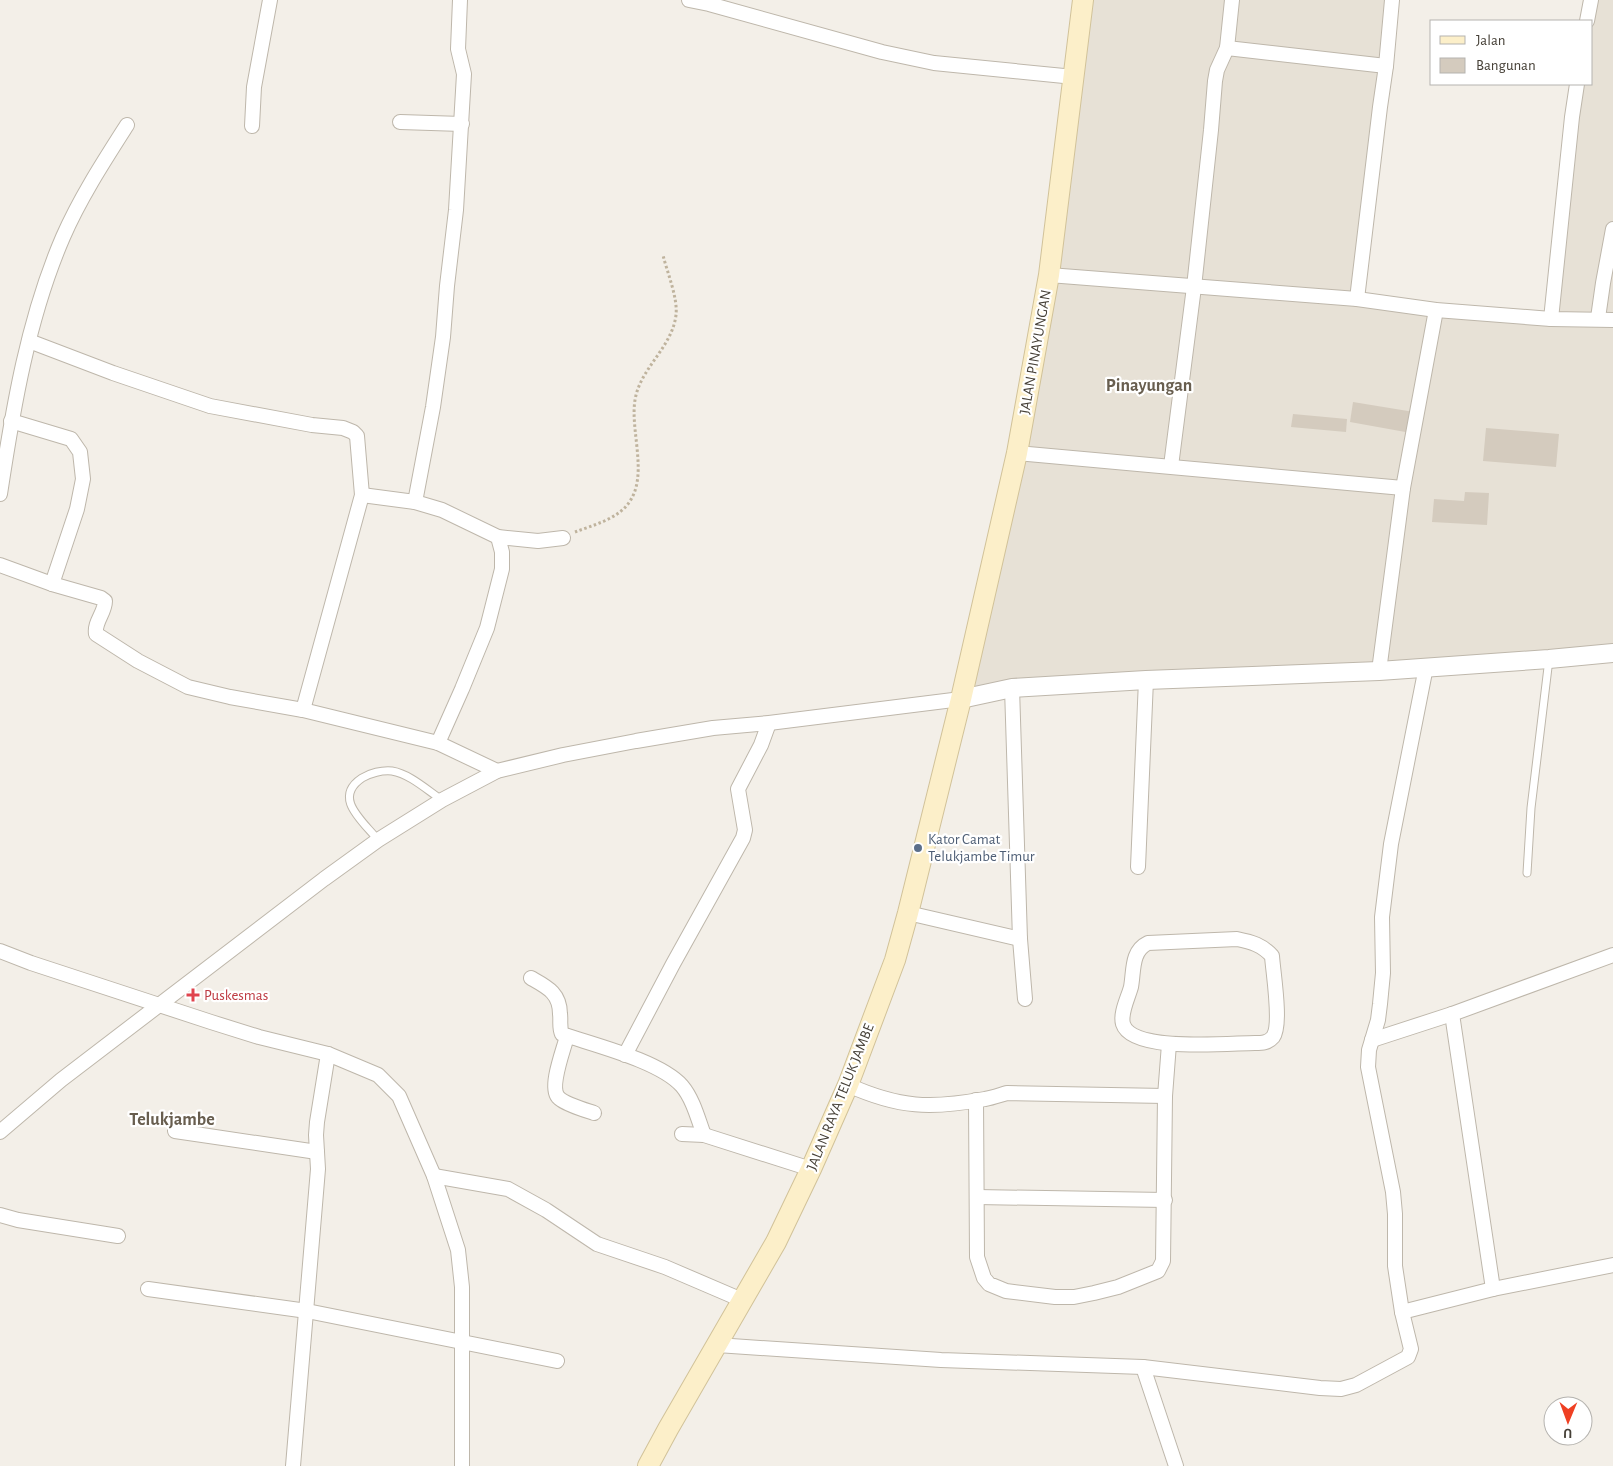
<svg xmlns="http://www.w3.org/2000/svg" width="1613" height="1466" font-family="'Alegreya Sans',sans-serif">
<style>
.residential{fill:#e7e1d6}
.building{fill:#d4cbbe}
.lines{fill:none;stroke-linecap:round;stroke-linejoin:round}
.service-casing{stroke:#beb7ab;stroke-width:9}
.minor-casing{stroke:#beb7ab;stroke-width:16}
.tertiary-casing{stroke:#beb7ab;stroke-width:20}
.secondary-casing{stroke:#d1c299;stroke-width:22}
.path{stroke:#bfb39d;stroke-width:3;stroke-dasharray:2.5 2.5;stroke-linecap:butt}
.service{stroke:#fff;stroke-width:7}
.minor{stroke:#fff;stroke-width:14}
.tertiary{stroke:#fff;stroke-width:18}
.secondary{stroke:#fcefc9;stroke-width:20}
.service-dot{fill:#5c6f8a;stroke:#fff;stroke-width:2}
.health-dot{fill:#e0444e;stroke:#fff;stroke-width:2}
.labels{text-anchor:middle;stroke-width:4.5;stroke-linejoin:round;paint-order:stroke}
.street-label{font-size:15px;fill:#464037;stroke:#fff}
.service-label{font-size:15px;fill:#4e5e75;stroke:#fff;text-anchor:start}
.health-label{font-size:15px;fill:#be3a42;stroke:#fff;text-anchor:start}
.quarter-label{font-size:18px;font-weight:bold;fill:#685e4f;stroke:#fff}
</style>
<rect width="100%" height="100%" fill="#f3efe8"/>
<polygon class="residential" points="1083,0 1393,0 1355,301 1548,320 1575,84 1592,84 1592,21 1581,21 1583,0 1613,0 1613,650 969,694 1019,455"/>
<g class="building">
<polygon points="1353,402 1414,412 1411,433 1350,422"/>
<polygon points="1293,414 1347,419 1346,432 1291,427"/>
<polygon points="1486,428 1559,434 1556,467 1483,461"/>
<polygon points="1465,492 1489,493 1487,525 1432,522 1434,499 1464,501"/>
</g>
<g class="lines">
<g class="service-casing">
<g id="service">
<path d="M378,840C363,821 332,798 362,778C370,773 382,770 392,771C410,774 427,790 442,800"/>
<polyline points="1527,873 1531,808 1549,659"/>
</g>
</g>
<g class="minor-casing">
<g id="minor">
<polyline points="689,0 709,4 882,52 934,63 1074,77"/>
<polyline points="1587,21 1591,0"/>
<polyline points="1227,48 1386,66"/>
<polyline points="400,122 462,124"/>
<polyline points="252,126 254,87 270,0"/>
<polyline points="1049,275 1357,299 1436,310 1551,319 1613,320"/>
<polyline points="1357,299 1380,107 1386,66 1392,0"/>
<polyline points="1598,318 1603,283 1613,229"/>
<polyline points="1551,319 1572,117 1577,84"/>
<polyline points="29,341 113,373 210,406 312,425 343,428 353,432 357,436 362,495 303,710"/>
<polyline points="11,421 71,439 80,452 83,479 77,509 52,584"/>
<polyline points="1017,453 1403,488"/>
<polyline points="1171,466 1194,287 1211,130 1215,81 1217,70 1227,48 1232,0"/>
<path d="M0,494C13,408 28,318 63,237C80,198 104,161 127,125"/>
<polyline points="362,495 415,502 442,510 498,537 538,541 563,538"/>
<polyline points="415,502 433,407 443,337 447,286 456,210 464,74 458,49 460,0"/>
<path d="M0,565L52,584L101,598L105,601C105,613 94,622 96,634L138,661L188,687L230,697L303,710L438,743L497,771"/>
<polyline points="1379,671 1403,488 1436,310"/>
<polyline points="1012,688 1020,939 1025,999"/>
<polyline points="438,743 462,689 487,628 502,569 502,552 498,537"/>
<polyline points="1138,867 1146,680"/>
<polyline points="908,913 1020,939"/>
<path d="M1237,939C1252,942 1262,945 1272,956C1273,972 1282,1025 1273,1037C1268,1043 1262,1043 1255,1043C1230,1043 1132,1053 1123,1024C1120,1013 1128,998 1131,987C1134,971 1131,951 1148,943Z"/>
<polyline points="0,951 31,963 211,1022 259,1037 328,1054 378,1075 399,1096 434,1176 458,1250 462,1287 462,1466"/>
<path d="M531,978C547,987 560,993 560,1014C561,1021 559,1027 562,1034C594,1045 660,1061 682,1086C693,1099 698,1119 704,1135"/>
<polyline points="1452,1014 1493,1289"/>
<path d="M567,1036C564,1049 549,1086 558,1097C564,1104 585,1110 594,1113"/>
<polyline points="1372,1040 1452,1014 1613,955"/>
<polyline points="625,1055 673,964 743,838 745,830 738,789 761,745 769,723"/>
<path d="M848,1085C899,1108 931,1109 985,1099C992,1098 1000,1095 1007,1093L1165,1096"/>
<polyline points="976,1100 977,1257 984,1278 989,1284 1006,1291 1055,1297 1074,1297 1094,1293 1118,1287 1158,1271 1163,1261 1165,1096 1169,1044"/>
<polyline points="175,1131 317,1152"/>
<polyline points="0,1132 61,1080 324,879 378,840 442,800 497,771 563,755 636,741 713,728 769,723 961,699"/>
<polyline points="682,1134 704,1135 811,1169"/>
<polyline points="434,1176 508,1189 546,1210 597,1244 665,1267 742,1300"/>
<polyline points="977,1197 1165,1200"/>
<polyline points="0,1215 18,1220 118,1236"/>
<polyline points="148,1289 307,1311 557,1361"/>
<polyline points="1402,1312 1493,1289 1613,1265"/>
<polyline points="717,1345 941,1360 1143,1367 1320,1388 1341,1389 1356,1385 1408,1357 1411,1349 1402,1312 1395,1266 1395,1214 1393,1192 1368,1067 1369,1050 1378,1020 1380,1004 1383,973 1382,917 1391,844 1426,667"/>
<polyline points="1143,1367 1176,1466"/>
<polyline points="293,1466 318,1169 316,1135 317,1122 328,1054"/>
</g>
</g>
<g class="tertiary-casing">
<polyline id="tertiary" points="961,699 1012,688 1146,680 1379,671 1549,659 1613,653"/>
</g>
<g class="secondary-casing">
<polyline id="secondary" points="648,1466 668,1429 776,1242 811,1169 848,1085 895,960 908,913 961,699 1017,453 1049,275 1083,0"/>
</g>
<path class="path" d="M575,532C593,525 619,519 630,501C648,474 630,430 635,400C640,368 672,348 676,315C678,298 667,272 663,255"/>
<use href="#service" class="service"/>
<use href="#minor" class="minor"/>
<use href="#tertiary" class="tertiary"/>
<use href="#secondary" class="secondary"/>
</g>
<circle class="service-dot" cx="918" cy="848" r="5"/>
<path class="health-dot" d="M190.5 987.5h5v5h5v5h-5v5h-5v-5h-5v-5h5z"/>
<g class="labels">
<g class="street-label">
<text transform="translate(1035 352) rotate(-80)" y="5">JALAN PINAYUNGAN</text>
<text transform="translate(840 1097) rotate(-68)" y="5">JALAN RAYA TELUK JAMBE</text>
</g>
<g class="service-label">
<text x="928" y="844">Kator Camat<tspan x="928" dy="17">Telukjambe Timur</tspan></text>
</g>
<g class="health-label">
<text x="204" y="1000">Puskesmas</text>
</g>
<g class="quarter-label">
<text x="1149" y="391">Pinayungan</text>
<text x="172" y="1125">Telukjambe</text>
</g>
</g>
<rect x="1430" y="20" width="162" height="65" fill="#ffffff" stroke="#b5b3af"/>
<rect x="1440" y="36" width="25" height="8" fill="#fcefc9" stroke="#b5b3af"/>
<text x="1476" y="45" font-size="15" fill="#464037">Jalan</text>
<rect x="1440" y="58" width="25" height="15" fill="#d4cbbe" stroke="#b5b3af"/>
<text x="1476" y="70" font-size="15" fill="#464037">Bangunan</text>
<g transform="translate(1568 1421) rotate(181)"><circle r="24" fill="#ffffff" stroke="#b5b3af"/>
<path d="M0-4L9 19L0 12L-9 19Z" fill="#ef4023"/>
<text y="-8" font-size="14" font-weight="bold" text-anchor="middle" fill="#464037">U</text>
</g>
</svg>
